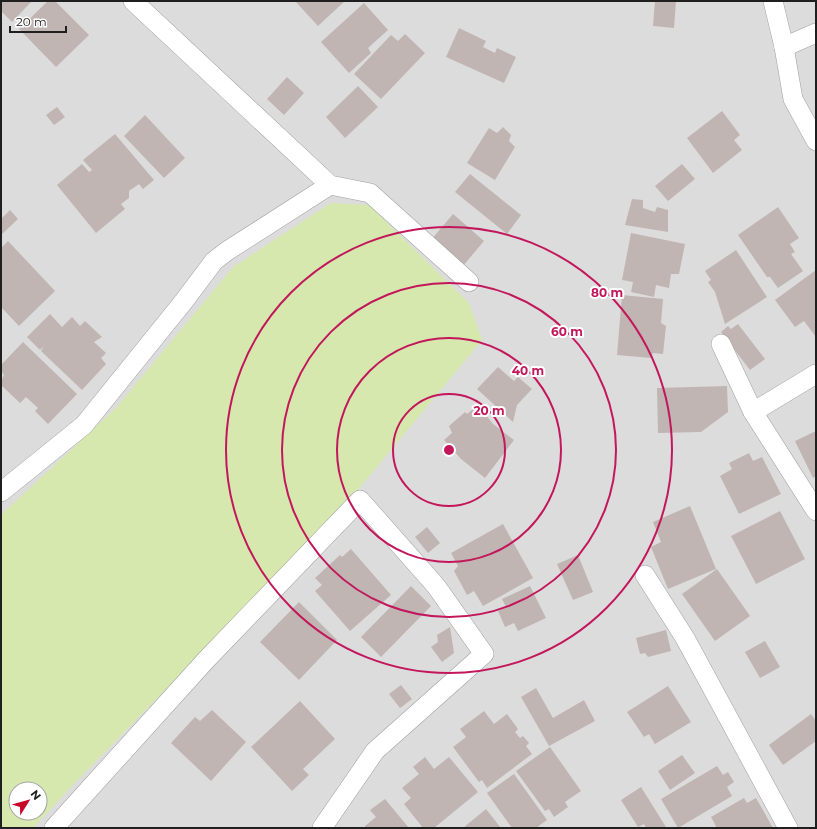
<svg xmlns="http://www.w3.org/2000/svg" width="817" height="829" font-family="Montserrat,sans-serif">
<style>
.residential{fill:#dddcdd;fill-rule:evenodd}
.grass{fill:#d6e8ae;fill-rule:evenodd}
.building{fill:#c0b5b2}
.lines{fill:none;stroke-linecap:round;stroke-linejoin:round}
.minor-casing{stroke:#a0a0a0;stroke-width:20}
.minor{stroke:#fff;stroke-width:19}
.ring{fill:none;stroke:#c2185b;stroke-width:2}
.centre{fill:#c2185b;stroke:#fff;stroke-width:2}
.ring-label{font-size:12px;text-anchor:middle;font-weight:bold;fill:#c2185b;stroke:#fff;stroke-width:4;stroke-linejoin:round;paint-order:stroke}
</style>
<rect width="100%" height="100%" fill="#f0ebe6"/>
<path class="residential" d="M1,1H816V828H1ZM16,789H40V813H16Z"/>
<path class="grass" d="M331,203L369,205L469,303L482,340L357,491L173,682L70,788L33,828H1V515L116,408L233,267ZM16,789H40V813H16Z"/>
<g class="building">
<polygon points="1,1 32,1 12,22 1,11"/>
<polygon points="48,1 55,1 89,35 56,67 19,29"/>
<polygon points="295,1 345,1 318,26"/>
<polygon points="655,1 676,1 674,28 653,26"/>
<polygon points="364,3 388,30 368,48 371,53 349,73 321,42"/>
<polygon points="459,28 486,41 483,47 495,53 497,48 516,57 504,83 446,57"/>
<polygon points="405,34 425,53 381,99 354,74 391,35 398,41"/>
<polygon points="287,77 304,93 284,115 267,99"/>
<polygon points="358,86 378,107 345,138 326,117"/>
<polygon points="57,107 65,117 54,125 46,115"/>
<polygon points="722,111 740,135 734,140 742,150 713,173 687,138"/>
<polygon points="145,115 185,158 164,178 124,136"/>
<polygon points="503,127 511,135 509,141 515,147 495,180 467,163 489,128 497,133"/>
<polygon points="115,134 154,180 143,189 139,184 129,191 129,198 121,204 125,209 96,233 57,185 82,164 89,172 92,170 83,160"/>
<polygon points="682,164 695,179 668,201 655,186"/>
<polygon points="470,174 521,215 507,234 455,192"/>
<polygon points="632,199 643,200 643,208 655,212 657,207 668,210 668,232 625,225"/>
<polygon points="778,207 799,238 790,244 795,252 791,254 803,271 778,288 770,277 767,277 738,235"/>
<polygon points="10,210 18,219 1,235 1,216 2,218"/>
<polygon points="453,214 484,241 462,267 431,240"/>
<polygon points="631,233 685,244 679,274 671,274 669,288 656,285 654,297 631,292 633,282 622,280"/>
<polygon points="8,241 55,291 19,326 1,307 1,248"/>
<polygon points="736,250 767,297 725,324 715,292 708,282 711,280 705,271"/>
<polygon points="816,270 816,337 804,321 795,327 775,300"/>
<polygon points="622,295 663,299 661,323 666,326 663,354 653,353 651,358 617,355"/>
<polygon points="50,314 62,327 72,317 80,326 85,321 102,337 94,342 106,353 101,358 106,364 82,390 41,351 44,346 40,350 27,337"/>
<polygon points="738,324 765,359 750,370 721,332 728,326 731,329"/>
<polygon points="23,342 77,394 48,424 35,411 38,408 26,397 20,403 1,385 1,381 4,375 1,371 1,365"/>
<polygon points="498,367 514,381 518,377 532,389 517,405 513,422 477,389"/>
<polygon points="727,386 728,412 701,432 658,433 657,388"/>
<polygon points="478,405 493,424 514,440 485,478 461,459 444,440 452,433 449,426 465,412 467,414"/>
<polygon points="816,431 816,476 813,478 795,441"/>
<polygon points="749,453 753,461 762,457 781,494 739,514 720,476 732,469 729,463"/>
<polygon points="690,506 716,569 668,589 651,547 661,542 653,522"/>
<polygon points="780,511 805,559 756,584 731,536"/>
<polygon points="503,524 533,578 483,606 474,591 467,595 454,571 458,566 451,553"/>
<polygon points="427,527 440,543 428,553 415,537"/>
<polygon points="351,549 391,595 350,631 315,591 322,585 315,578 340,555 342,557"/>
<polygon points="578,555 593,592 573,600 557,564"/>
<polygon points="717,569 750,616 715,641 682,594"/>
<polygon points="411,586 431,606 381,657 361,637"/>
<polygon points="530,586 546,618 518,631 514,623 505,627 498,611 506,607 502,599"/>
<polygon points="299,602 337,640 299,680 260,642"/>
<polygon points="450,627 454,653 442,662 431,647 438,642 437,635"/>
<polygon points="666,630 671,651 648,657 645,653 640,654 636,638"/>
<polygon points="765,641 780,667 760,678 745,652"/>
<polygon points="401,685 412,699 400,708 389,694"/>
<polygon points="668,686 691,722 655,744 649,734 644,737 627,712"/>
<polygon points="536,688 553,718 584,700 595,721 549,746 521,697"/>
<polygon points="300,701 335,739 303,769 309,775 292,791 251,747"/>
<polygon points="212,710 246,742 211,781 171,743 195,717 200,721"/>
<polygon points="484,711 494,724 507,714 518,729 515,732 520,738 523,736 529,743 526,746 532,754 487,788 482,780 479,782 453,747 466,737 460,729"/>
<polygon points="811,714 816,721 816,741 783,765 769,745"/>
<polygon points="550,747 581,791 565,802 568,807 554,817 549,809 545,811 516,771"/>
<polygon points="682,755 695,773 670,790 658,771"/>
<polygon points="425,757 434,769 449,757 478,792 434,828 423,828 404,804 411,798 402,788 419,774 413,767"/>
<polygon points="717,766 723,775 728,772 734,782 727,787 732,796 678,828 661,799"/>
<polygon points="514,774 547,820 536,828 512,828 487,793"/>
<polygon points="641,787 666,827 663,828 646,828 644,824 638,827 621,800"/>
<polygon points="744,798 747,803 756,798 773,828 717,828 711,817"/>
<polygon points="385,799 409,828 365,828 365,826 376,817 370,810"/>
<polygon points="486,809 501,828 463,828"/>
</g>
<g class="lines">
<g class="minor-casing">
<g id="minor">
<polyline points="133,1 330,185 370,193 469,282"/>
<polyline points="773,1 784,47 793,99 816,141"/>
<polyline points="784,47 816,33"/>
<polyline points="721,344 753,412 816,511"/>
<polyline points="753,412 816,374"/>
<polyline points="1,492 84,425 184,301 214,261 227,251 330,185"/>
<polyline points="645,575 685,638 788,828"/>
<polyline points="54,828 206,660 360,500 436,586 484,654 375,751 322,828"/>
</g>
</g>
<use href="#minor" class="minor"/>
</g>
<g class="ring">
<circle cx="449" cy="450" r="56"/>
<circle cx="449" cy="450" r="112"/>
<circle cx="449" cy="450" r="167"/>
<circle cx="449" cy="450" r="223"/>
</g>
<circle cx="449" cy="450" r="6" class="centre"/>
<g class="ring-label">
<text x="607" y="297">80 m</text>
<text x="567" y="336">60 m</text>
<text x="528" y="375">40 m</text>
<text x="489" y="415">20 m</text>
</g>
<rect width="817" height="829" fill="none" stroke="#1f1f1f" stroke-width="4"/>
<g transform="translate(28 801) rotate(53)"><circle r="19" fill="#ffffff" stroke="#a5a5a5"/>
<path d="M0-3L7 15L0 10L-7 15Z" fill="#ca052c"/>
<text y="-6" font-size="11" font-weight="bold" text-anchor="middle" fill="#1f1f1f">N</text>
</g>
<path d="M10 26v6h56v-6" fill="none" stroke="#1f1f1f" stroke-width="2"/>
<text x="16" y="26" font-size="12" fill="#1f1f1f" stroke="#ffffff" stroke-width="3" paint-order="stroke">20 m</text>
</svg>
